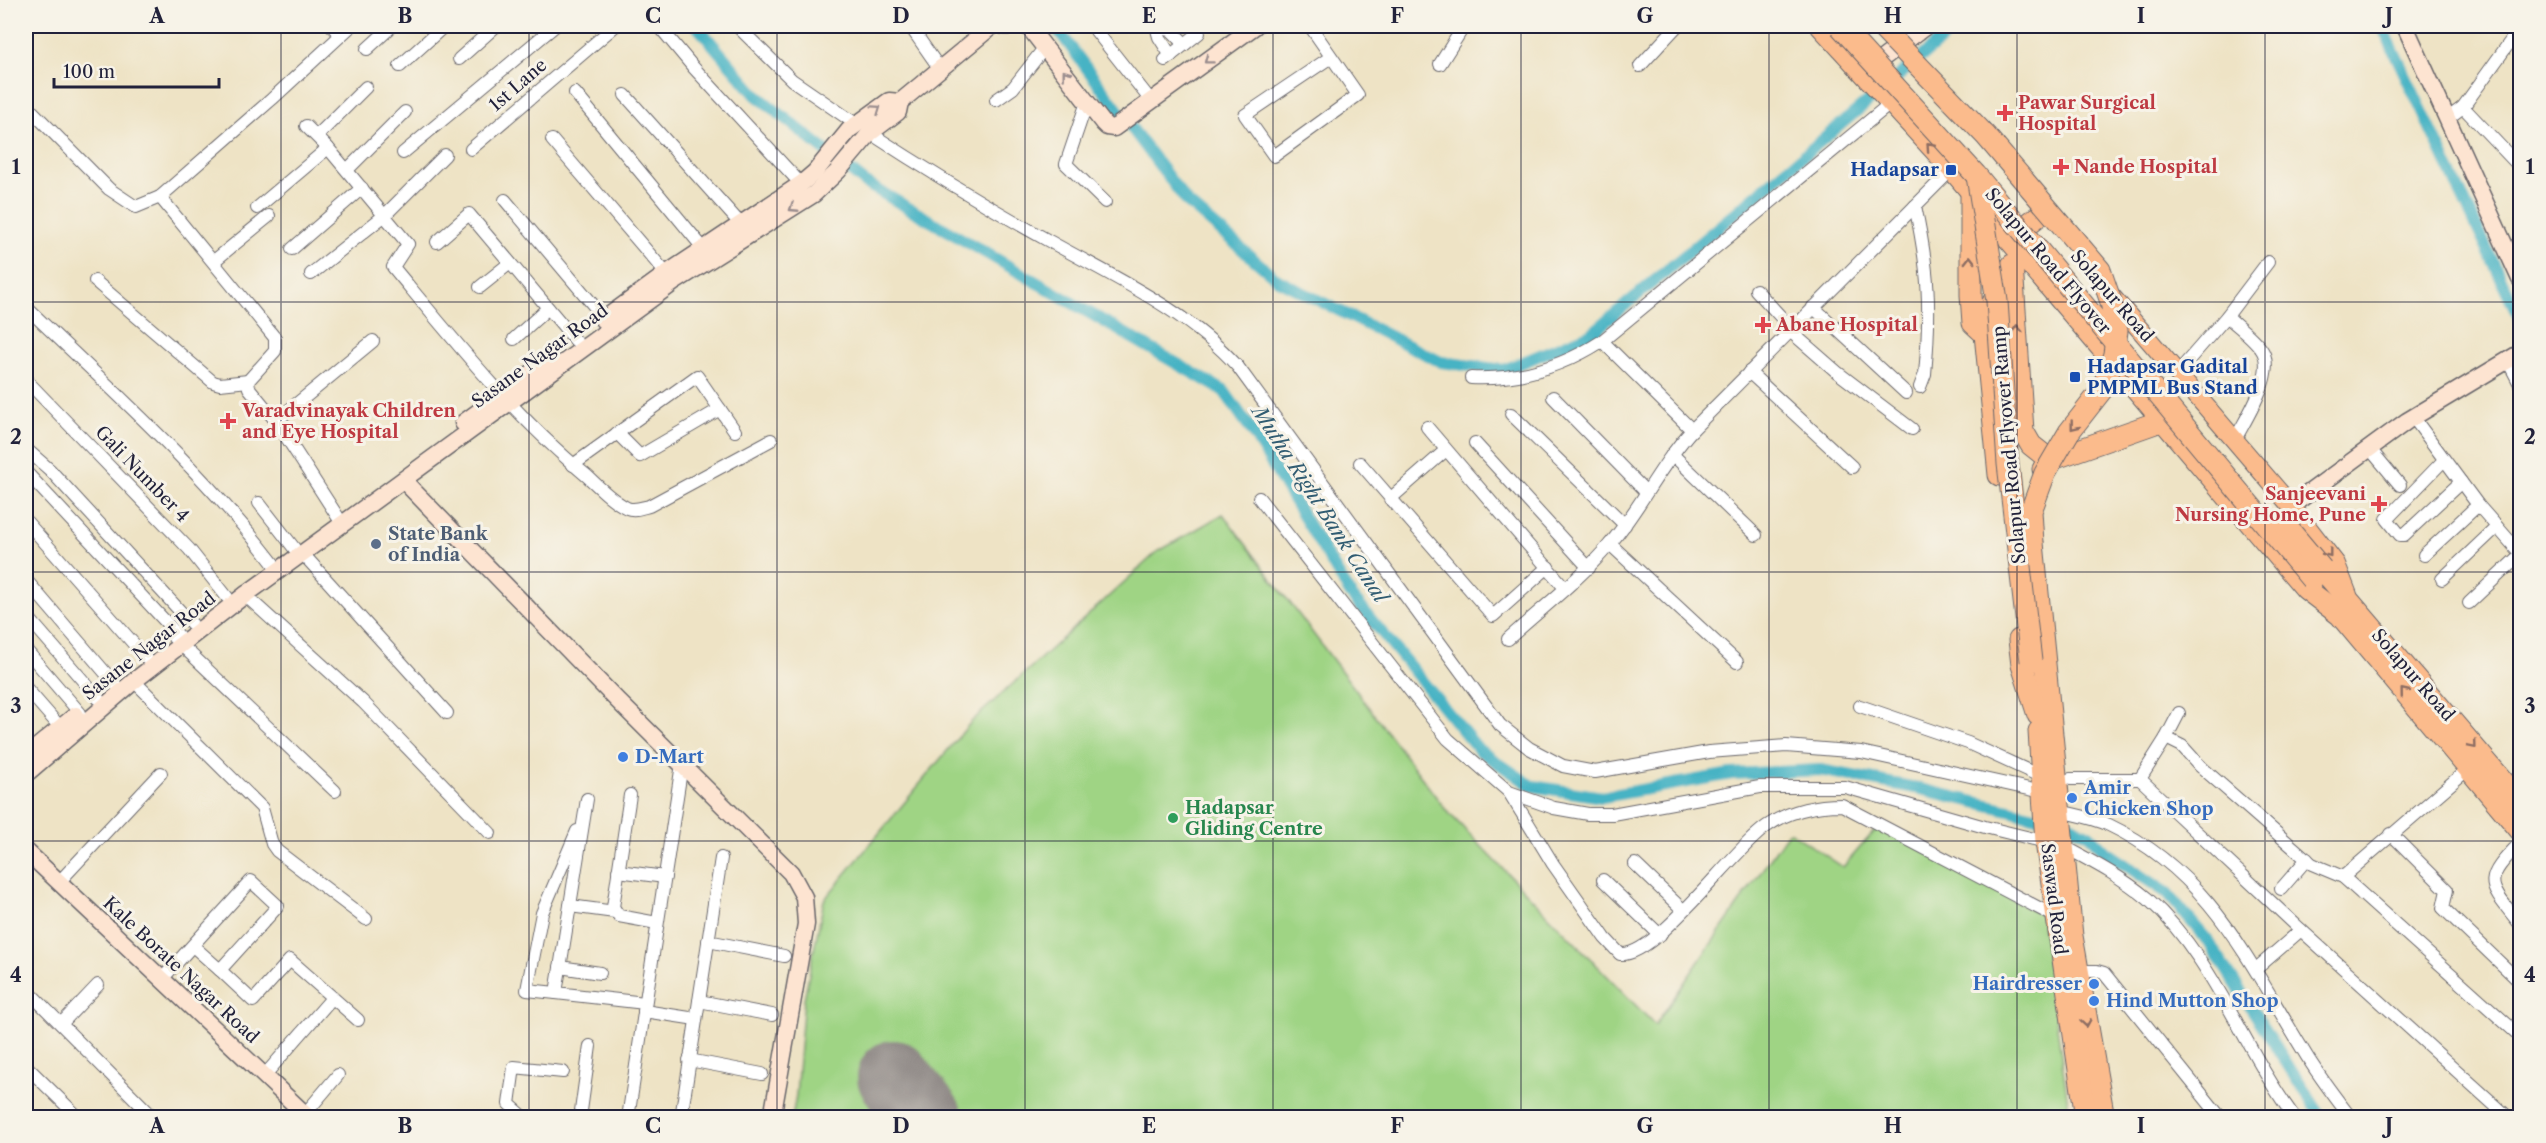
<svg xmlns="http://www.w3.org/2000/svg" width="2546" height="1143" font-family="'Libre Caslon Text',serif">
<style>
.pitch{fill:#9fd484;stroke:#607b60;stroke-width:1.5}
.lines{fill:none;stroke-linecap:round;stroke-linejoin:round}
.canal{stroke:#47b3c4;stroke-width:12}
.runway{stroke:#888280;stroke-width:74}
.street-casing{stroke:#69666b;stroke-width:14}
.secondary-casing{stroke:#69666b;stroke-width:19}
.primary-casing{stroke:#69666b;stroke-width:20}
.highway-casing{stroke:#69666b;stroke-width:23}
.street{stroke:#fff;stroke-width:12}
.secondary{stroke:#fde4d1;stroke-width:16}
.primary{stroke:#fbbb8c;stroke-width:18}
.highway{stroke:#fbbb8c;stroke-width:21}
.highway-bridge-casing{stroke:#69666b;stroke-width:23;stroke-linecap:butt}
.highway-bridge{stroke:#fbbb8c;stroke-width:21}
.oneway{stroke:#9a8d8e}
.oneway2{stroke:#8e6e64}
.grid{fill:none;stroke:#22223b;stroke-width:1.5;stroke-opacity:0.55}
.health-dot{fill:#e0444e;stroke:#f7f3e8;stroke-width:2}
.transit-dot{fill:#1a4fb4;stroke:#f7f3e8;stroke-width:2}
.service-dot{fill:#5c6f8a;stroke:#f7f3e8;stroke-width:2}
.shop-dot{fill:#3f7fe0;stroke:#f7f3e8;stroke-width:2}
.leisure-dot{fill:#2e9e5b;stroke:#f7f3e8;stroke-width:2}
.labels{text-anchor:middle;stroke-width:6;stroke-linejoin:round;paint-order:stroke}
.street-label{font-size:18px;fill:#22223b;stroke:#f7f3e8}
.health-label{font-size:18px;font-weight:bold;fill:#be3a42;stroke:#f7f3e8;text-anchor:start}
.transit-label{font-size:18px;font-weight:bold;fill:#164399;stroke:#f7f3e8;text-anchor:end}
.service-label{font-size:18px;font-weight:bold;fill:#4e5e75;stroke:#f7f3e8;text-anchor:start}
.shop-label{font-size:18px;font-weight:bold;fill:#366cbe;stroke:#f7f3e8;text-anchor:start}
.leisure-label{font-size:18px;font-weight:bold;fill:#27864d;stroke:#f7f3e8;text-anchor:start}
.water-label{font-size:20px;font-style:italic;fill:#315c72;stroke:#f7f3e8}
.neatline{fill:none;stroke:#22223b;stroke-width:2}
.grid-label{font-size:20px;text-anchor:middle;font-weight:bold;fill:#22223b}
</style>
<rect width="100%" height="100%" fill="#f7f3e8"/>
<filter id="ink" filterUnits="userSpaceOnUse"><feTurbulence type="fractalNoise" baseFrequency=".0167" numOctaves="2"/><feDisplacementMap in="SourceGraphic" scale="12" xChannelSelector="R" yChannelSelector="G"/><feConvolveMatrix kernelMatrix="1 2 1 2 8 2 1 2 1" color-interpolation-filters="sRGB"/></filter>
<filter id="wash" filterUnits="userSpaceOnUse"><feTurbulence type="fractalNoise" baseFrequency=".008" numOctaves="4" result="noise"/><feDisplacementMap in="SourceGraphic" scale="24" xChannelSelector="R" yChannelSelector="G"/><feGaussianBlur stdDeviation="1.35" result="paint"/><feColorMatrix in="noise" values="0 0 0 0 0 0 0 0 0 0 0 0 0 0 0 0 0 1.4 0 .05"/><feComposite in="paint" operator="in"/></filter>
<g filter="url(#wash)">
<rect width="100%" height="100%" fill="#eee3c5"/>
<polygon class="pitch" points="1223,514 1446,810 1655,1025 1789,831 1843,867 1879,826 2041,915 2070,1117 792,1118 796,1095 804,999 824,900 971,722 1157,552"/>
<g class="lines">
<g class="canal">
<polyline points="697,26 756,95 867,184 1224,391 1250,428 1351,595 1479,750 1532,786 1602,797 1731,774 1820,770 1916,788 2068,824 2089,835 2106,852 2167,893 2208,941 2322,1118"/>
<polyline points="1055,26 1187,202 1278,280 1441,362 1504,370 1591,334 1958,26"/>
<polyline points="2382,26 2520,319"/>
</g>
<polyline class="runway" points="894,1077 926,1118"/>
</g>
</g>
<g filter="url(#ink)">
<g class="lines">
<g class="street-casing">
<g id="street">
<polyline points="332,26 341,35"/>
<polyline points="659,26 694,68 801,184"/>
<polyline points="737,26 792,80 856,124"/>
<polyline points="910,26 940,69"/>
<polyline points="1156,26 1159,37 1171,56"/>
<polyline points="1310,26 1358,95 1274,156 1245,115 1331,57"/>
<polyline points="1158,28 1171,30 1185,44"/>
<polyline points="1096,31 1152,102"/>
<polyline points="367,49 392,26"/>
<polyline points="459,59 496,26"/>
<polyline points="1165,60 1199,33"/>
<polyline points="1440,64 1464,26"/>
<polyline points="400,66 444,26"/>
<polyline points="1640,66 1677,26"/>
<polyline points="575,93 708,254"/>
<polyline points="625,95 746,230"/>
<polyline points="996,100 1013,88 1045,47"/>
<polyline points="1087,102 1066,164 1105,202"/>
<polyline points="26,105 109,189 136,207 160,197 272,99 351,26"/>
<polyline points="2463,107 2520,167"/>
<polyline points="2447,119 2463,107 2520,28"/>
<path d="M306,126L328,148L408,244L393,267C453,339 514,416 587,476C599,487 612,501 627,508C634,511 641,508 649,506L771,440"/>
<path d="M870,133C928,171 988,207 1049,241C1115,278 1187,310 1238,367L1500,725L1529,748L1563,766L1595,772L1709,752L1786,746L1861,752L2043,792"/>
<polyline points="317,136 366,87"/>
<polyline points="552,140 670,278"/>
<polyline points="471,149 615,26"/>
<polyline points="403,153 555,26"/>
<polyline points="347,170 405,112"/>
<polyline points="160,197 275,338 275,351 248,381 249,388 276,421 343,525"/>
<polyline points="505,200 605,319"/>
<path d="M1915,206C1929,270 1931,309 1925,374L1920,387"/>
<polyline points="257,208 328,148"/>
<polyline points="437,242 469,214 576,341"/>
<polyline points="292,249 362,188"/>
<polyline points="214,261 269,216"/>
<polyline points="311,274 385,215 445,155"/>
<polyline points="95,281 213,382 220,384 248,381"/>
<polyline points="480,287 510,263"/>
<polyline points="1756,290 1792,329"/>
<path d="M26,307C111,389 201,469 273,563"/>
<polyline points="1813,307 1906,393"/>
<path d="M2227,316C2238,327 2256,339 2263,352C2275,375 2246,418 2236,438"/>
<polyline points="1790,331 1837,372 1912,429"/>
<polyline points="514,339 548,308"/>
<polyline points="1602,341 1692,430"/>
<polyline points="2508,361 2520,384"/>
<polyline points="1749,372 1852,467"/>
<polyline points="2178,372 2227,316 2268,262"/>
<path d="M1471,378C1518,380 1562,367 1602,341L1891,103"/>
<polyline points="26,380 189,549 227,597"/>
<polyline points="1553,397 1646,492"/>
<polyline points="1511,414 1625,525"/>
<polyline points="2413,417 2478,505 2520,553"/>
<polyline points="276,421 373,341"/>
<polyline points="1427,427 1565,588"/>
<polyline points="617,433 640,456 720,409"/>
<polyline points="1475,443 1589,568"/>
<polyline points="26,449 50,470 192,624"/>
<polyline points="2370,449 2400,485"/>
<polyline points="1672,454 1756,535"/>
<polyline points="2444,460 2387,519 2400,535 2404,535 2461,482"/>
<polyline points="1360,463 1493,616 1548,567"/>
<polyline points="573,465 697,376 735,431"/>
<polyline points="26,472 178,635"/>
<polyline points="1259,498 1448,739 1509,792 1554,808 1588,814 1612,814 1760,787 1845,787 1985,827 2046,842"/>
<polyline points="1390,499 1446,450"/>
<polyline points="259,503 294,548"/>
<polyline points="26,521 147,659"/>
<polyline points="1610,544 1737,662"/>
<polyline points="303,554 447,713"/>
<polyline points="2424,555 2478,505"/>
<polyline points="2442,579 2497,527"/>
<polyline points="26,580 115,684"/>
<polyline points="245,595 363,702 490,833"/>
<polyline points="2469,603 2520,555"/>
<polyline points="26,615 98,698"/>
<polyline points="174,638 335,791"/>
<path d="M1508,639C1542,608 1579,580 1609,545C1640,509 1660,465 1692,430L1951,170"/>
<polyline points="26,650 80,713"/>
<polyline points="134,681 262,808 272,844 277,851 366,919"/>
<polyline points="26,688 60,727"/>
<polyline points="1860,706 1968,743 2042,777"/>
<polyline points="2166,738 2179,713"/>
<polyline points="2070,779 2140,779"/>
<path d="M1509,792L1553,864L1605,938L1620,954C1656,958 1732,850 1767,826C1790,810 1815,805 1842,805L2056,917"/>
<polyline points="630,795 613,907 619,916 657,923"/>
<polyline points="587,799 556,993 645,1003"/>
<path d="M2060,811C2076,815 2094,818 2109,825C2210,873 2248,961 2303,1050C2317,1074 2334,1096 2351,1118"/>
<polyline points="2391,834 2447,890 2443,908 2520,982"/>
<path d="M2520,843C2482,882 2487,883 2520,924"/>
<path d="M2063,846C2093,862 2122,877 2148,899C2214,957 2243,1049 2295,1118"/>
<polyline points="1635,864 1683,910"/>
<polyline points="618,871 665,877"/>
<polyline points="2343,877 2468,769"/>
<polyline points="1603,880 1660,935"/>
<polyline points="59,882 161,773"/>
<polyline points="2281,889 2307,859"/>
<polyline points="570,906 615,912"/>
<polyline points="708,941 784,956"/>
<polyline points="560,967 600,973"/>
<polyline points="2256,969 2301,930"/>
<polyline points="220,970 253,1001 290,960 358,1020"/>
<polyline points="2078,971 2097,971 2104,973 2221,1118"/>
<polyline points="162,979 251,881 278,906 220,970 193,946"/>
<polyline points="26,989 148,1112"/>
<polyline points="556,993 527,990 542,913 577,831"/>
<polyline points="699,1001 772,1015"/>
<polyline points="644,1011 696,1019"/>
<polyline points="61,1024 98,985"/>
<polyline points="689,1060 762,1074"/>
<polyline points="26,1066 79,1118"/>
<polyline points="264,1076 332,998"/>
<polyline points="305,1114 338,1075"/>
<polyline points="681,1114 698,1118"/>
<polyline points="525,1118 509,1104 514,1067 563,1072"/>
<polyline points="580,1118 590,1046"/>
<polyline points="628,1118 682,764"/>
<polyline points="681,1118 721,858"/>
<polyline points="2509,1118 2301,930 2140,779 2166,738 2182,746 2200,766 2312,864 2343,877 2520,1036"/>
</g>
</g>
<g class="secondary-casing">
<g id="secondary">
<polyline points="1004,26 1011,26"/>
<polyline points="1028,26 1103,123 1107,127 1114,128 1255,26"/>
<polyline points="2405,26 2520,279"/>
<polyline points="1867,70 1926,26"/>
<polyline points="603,320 666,274 801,184 815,172 849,130 889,101 900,102"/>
<polyline points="463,423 551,359"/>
<polyline points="403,480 617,700 791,873 804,897 806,924 772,1118"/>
<polyline points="2291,506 2407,421 2520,353"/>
<polyline points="26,756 76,715"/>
<polyline points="26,774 134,681 245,595 673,283 814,194 838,171 870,133 898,112 900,102 992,26"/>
<polyline points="26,851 309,1118"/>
</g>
</g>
<g class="primary-casing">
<g id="primary">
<polyline points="1819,26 1951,170 2009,239"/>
<polyline points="2107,291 2291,506 2336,564 2348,595"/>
</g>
</g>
<g class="highway-casing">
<g id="highway">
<polyline points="1971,194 1971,295 1973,323 1985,334"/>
<polyline points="2009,239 2306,589 2340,615 2520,830"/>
<polyline points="2009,239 2041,214"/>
<polyline points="2012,265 2023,431 2031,445 2050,460"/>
<polyline points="2043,469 2050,460 2161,421"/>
<path d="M1999,475L1985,334C1988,308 1996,292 2013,272"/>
<polyline points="2033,543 2072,936 2104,1118"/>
<polyline points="2322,569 2520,801"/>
<polyline points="2019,640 2022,665 2038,715"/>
<polyline points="2039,731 2046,842 2086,1118"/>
</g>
</g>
<use href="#street" class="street"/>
<use href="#secondary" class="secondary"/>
<use href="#primary" class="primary"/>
<use href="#highway" class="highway"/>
<g class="highway-bridge-casing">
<g id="highway-bridge">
<polyline points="1840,26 1976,175 2312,580"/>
<polyline points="1880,26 1986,136 2100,270 2111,302 2117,331 2114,354 2108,374 2101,391 2069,432 2045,473 2031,511 2033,543"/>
<polyline points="1977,176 1997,301 2008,464 2031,661"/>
<polyline points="2286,526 2322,569"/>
</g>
</g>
<use href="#highway-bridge" class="highway-bridge"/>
</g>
<defs><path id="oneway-chevron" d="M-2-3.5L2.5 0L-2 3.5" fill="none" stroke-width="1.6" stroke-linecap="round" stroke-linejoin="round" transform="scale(1.5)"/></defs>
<g class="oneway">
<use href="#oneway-chevron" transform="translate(1208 60) rotate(143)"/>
<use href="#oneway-chevron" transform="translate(1066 74) rotate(-128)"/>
<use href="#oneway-chevron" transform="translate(877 109) rotate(-35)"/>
<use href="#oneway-chevron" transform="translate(793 208) rotate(147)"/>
</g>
<g class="oneway2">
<use href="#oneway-chevron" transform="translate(1930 146) rotate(-132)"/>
<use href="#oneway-chevron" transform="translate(1970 260) rotate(-90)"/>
<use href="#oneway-chevron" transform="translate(2017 329) rotate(-92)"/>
<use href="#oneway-chevron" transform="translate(2074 426) rotate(128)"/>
<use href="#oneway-chevron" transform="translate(2328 553) rotate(52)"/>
<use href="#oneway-chevron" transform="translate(2404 692) rotate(-129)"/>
<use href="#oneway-chevron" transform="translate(2473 745) rotate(50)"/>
<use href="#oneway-chevron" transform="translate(2086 1023) rotate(81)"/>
</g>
</g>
<path class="grid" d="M281,26V1118M529,26V1118M777,26V1118M1025,26V1118M1273,26V1118M1521,26V1118M1769,26V1118M2017,26V1118M2265,26V1118M26,302H2520M26,572H2520M26,841H2520"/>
<g class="health-dot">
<path d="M2002 104h6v6h6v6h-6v6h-6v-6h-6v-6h6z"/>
<path d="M2058 158h6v6h6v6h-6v6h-6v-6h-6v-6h6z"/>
<path d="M1760 316h6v6h6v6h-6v6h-6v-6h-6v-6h6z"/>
<path d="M225 412h6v6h6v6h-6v6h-6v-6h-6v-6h6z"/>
<path d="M2376 495h6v6h6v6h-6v6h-6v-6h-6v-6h6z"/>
</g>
<g class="transit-dot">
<rect x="1945" y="164" width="12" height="12" rx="3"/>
<rect x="2069" y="371" width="12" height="12" rx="3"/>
</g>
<circle class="service-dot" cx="376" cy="544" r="6"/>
<g class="shop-dot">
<circle cx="623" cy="757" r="6"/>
<circle cx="2072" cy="798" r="6"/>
<circle cx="2094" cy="984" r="6"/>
<circle cx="2094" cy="1001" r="6"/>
</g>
<circle class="leisure-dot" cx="1173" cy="818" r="6"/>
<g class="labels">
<g class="street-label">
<text transform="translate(518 85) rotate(-41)" y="6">1st Lane</text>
<text transform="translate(2048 261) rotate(50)" y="6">Solapur Road Flyover</text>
<text transform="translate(2112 296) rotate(49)" y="6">Solapur Road</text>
<text transform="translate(540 356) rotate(-36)" y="6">Sasane Nagar Road</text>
<text transform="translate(2009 445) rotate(-95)" y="6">Solapur Road Flyover Ramp</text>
<text transform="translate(142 474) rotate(46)" y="6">Gali Number 4</text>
<text transform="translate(149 646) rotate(-38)" y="6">Sasane Nagar Road</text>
<text transform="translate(2413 675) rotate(49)" y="6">Solapur Road</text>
<text transform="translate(2054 899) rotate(83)" y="6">Saswad Road</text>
<text transform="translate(181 970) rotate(43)" y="6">Kale Borate Nagar Road</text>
</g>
<g class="health-label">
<text x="2018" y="109">Pawar Surgical<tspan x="2018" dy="21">Hospital</tspan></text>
<text x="2074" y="173">Nande Hospital</text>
<text x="1776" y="331">Abane Hospital</text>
<text x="242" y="417">Varadvinayak Children<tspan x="242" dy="21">and Eye Hospital</tspan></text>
<text x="2366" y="500" text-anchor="end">Sanjeevani<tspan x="2366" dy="21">Nursing Home, Pune</tspan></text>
</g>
<g class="transit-label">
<text x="1939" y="176">Hadapsar</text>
<text x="2087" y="373" text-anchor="start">Hadapsar Gadital<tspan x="2087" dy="21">PMPML Bus Stand</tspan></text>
</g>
<g class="service-label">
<text x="388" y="540">State Bank<tspan x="388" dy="21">of India</tspan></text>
</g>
<g class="shop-label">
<text x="635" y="763">D-Mart</text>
<text x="2084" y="794">Amir<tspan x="2084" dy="21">Chicken Shop</tspan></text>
<text x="2082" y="990" text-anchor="end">Hairdresser</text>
<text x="2106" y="1007">Hind Mutton Shop</text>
</g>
<g class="leisure-label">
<text x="1185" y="814">Hadapsar<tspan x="1185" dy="21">Gliding Centre</tspan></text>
</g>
<g class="water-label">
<text transform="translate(1320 504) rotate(57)" y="7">Mutha Right Bank Canal</text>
</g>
</g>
<rect width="2546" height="1143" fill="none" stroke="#f7f3e8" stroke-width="66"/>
<path d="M54 78v9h165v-9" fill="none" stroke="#22223b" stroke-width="3"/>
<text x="63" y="78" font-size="18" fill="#22223b" stroke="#f7f3e8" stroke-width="4.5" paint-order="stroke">100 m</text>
<rect x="33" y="33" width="2480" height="1077" class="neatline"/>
<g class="grid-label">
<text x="157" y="23">A</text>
<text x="405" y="23">B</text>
<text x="653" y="23">C</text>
<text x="901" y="23">D</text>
<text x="1149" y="23">E</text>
<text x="1397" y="23">F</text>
<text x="1645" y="23">G</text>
<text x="1893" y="23">H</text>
<text x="2141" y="23">I</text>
<text x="2389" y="23">J</text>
<text x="16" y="174">1</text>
<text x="2530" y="174">1</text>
<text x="16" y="444">2</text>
<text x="2530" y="444">2</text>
<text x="16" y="713">3</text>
<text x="2530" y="713">3</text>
<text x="16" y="982">4</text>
<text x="2530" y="982">4</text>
<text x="157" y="1133">A</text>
<text x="405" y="1133">B</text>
<text x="653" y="1133">C</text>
<text x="901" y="1133">D</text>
<text x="1149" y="1133">E</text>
<text x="1397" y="1133">F</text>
<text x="1645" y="1133">G</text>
<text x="1893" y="1133">H</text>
<text x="2141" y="1133">I</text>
<text x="2389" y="1133">J</text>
</g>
</svg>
